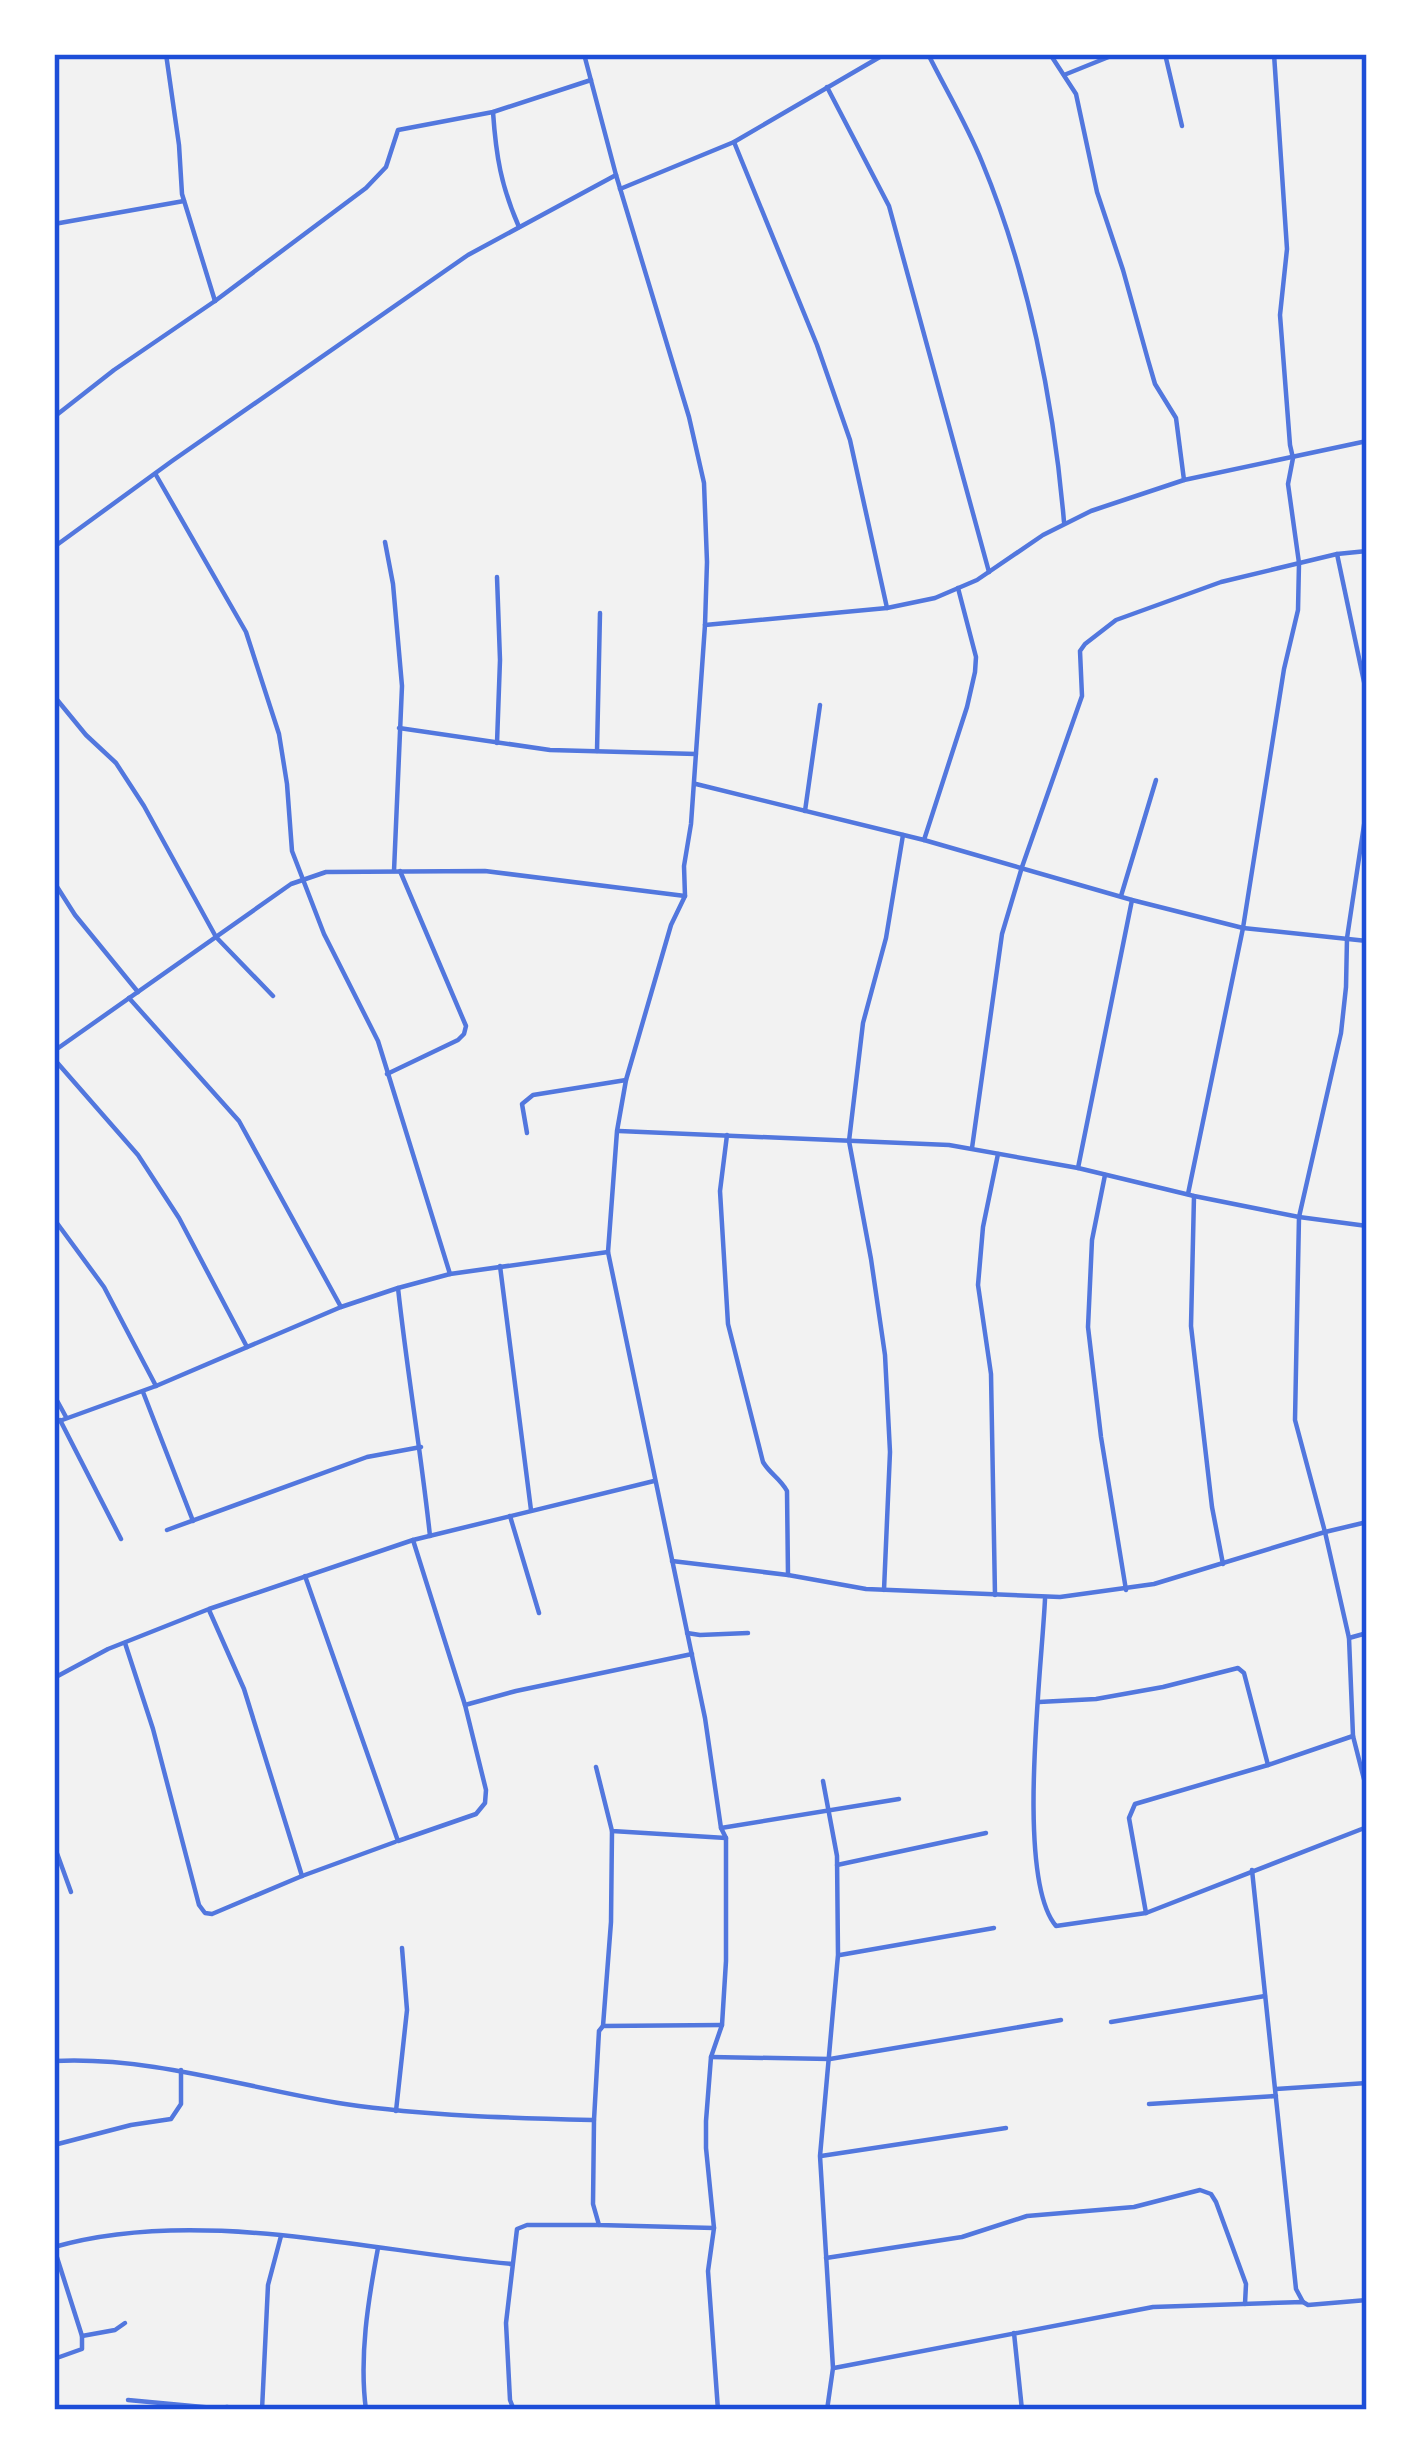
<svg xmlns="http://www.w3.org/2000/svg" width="1421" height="2464" font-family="'PT Sans',sans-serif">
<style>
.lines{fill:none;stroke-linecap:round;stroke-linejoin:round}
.minor{stroke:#5277de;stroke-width:4.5}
.neatline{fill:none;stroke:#1d4ed8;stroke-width:4.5}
</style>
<rect width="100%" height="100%" fill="#f2f2f2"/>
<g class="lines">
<g class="minor">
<polyline points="166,54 179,145 182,194 215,301"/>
<polyline points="584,54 616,175 689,417 704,483 707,562 705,625 691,824 684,866 685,896 671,925 626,1080 617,1131 608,1252 705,1718 721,1828 726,1838 726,1961 722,2025 711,2057 706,2121 706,2148 714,2228 708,2271 718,2410"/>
<path d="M928,54C946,90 967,125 982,162C1028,273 1054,403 1064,522"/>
<polyline points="1050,54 1076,94 1097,192 1123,270 1148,360 1155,384 1176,418 1184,480"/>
<polyline points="1165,54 1182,126"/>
<polyline points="1064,75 1116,54"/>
<polyline points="827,87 889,206 989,572"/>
<path d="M493,112C496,156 501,186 519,227"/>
<polyline points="734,142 817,345 850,440 887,608"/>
<polyline points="620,189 734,142 885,54"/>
<polyline points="54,224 184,201"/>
<polyline points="54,417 114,370 215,301 366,188 386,167 398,130 493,112 591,80"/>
<polyline points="156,475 246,632 279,734 287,784 292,851 324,934 378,1041 450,1274"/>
<polyline points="385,542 393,584 402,686 394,871"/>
<polyline points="54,547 172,461 468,255 616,175"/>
<polyline points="1337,554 1367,696"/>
<polyline points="705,625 887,608 935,598 977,580 1043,535 1091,511 1184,480 1367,441"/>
<polyline points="54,696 86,735 116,763 144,806 216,937 273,996"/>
<polyline points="399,728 550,750 696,754"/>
<polyline points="497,743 500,660 497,577"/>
<polyline points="597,751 600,613"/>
<polyline points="696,784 924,840 1132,900 1243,928 1367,941"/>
<polyline points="1367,805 1347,938 1346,987 1341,1033 1299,1217 1295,1420 1325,1532 1349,1638 1353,1736 1367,1791"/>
<polyline points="805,811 820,705"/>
<polyline points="924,840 967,707 975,672 976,657 958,588"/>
<polyline points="54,882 75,915 138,992"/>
<polyline points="1121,896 1156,780"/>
<polyline points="129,998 239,1121 341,1307"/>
<polyline points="54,1051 291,884 326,872 485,871 685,896"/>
<polyline points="54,1059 138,1155 179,1218 247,1347"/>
<polyline points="387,1074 458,1040 464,1034 466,1026 400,871"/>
<polyline points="619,1131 949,1145 1078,1168 1194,1196 1299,1217 1367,1226"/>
<polyline points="527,1133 522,1104 533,1095 626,1080"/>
<path d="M727,1135L720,1191L728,1324L763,1462C770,1474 780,1478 787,1491L788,1575"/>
<polyline points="972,1148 1002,934 1022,867 1082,696 1080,651 1085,644 1116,620 1221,582 1337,554 1367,551"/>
<polyline points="1078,1168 1132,900"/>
<polyline points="1105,1175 1092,1240 1088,1327 1101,1437 1126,1590"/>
<polyline points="1188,1194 1243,928 1284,669 1298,610 1299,563 1288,484 1293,458 1290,445 1280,315 1287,249 1274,54"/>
<polyline points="1194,1196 1191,1326 1212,1507 1223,1564"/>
<polyline points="54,1219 104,1287 156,1386"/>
<polyline points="500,1266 531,1510"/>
<path d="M398,1288C407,1371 421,1452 430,1536"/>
<polyline points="143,1392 193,1521"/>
<polyline points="54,1395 66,1417"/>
<polyline points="60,1420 121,1539"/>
<polyline points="54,1423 156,1386 341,1307 398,1288 450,1274 608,1252"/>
<polyline points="510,1516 539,1613"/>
<polyline points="167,1530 367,1457 421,1447"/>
<polyline points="672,1561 788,1575 866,1589 1060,1597 1154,1584 1325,1532 1367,1522"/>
<polyline points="305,1576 398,1841 476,1814 485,1803 486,1790 465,1705 413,1540"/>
<polyline points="884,1590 890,1452 885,1355 871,1259 849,1141 863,1023 886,938 903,835"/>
<polyline points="995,1595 991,1374 978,1285 983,1227 998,1154"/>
<path d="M1045,1599C1042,1667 1015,1878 1056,1926L1146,1913L1367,1827"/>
<polyline points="209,1610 244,1689 302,1876"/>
<polyline points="687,1633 700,1635 748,1633"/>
<polyline points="1349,1638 1367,1633"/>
<polyline points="125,1643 153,1729 199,1905 205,1913 212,1914 302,1876 395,1842"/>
<polyline points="54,1678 108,1649 209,1609 413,1540 654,1481"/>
<polyline points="1039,1702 1096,1699 1163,1687 1238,1668 1244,1673 1268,1765"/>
<polyline points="465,1705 516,1691 692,1654"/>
<polyline points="596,1767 612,1831 726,1838"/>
<polyline points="823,1781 837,1856 838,1955 820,2156 833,2368 827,2410"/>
<polyline points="721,1828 899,1799"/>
<polyline points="54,1845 71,1892"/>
<polyline points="837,1865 986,1833"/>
<polyline points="1252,1870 1296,2289 1303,2302"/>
<polyline points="1146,1913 1129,1818 1135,1804 1268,1765 1353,1736"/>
<polyline points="840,1955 994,1928"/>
<polyline points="1111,2022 1265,1996"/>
<polyline points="603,2026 611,1922 612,1831"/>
<polyline points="711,2057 830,2059 1061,2020"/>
<path d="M54,2061C153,2056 249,2089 345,2104C427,2116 512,2118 594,2120"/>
<polyline points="1276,2089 1367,2083"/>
<polyline points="1149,2104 1276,2096"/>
<polyline points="396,2111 407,2010 402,1948"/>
<polyline points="54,2145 131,2125 171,2119 181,2104 181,2070"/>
<polyline points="821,2156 1006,2128"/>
<polyline points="714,2228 599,2225 593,2204 594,2120 599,2031 603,2026 722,2025"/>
<path d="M54,2247C196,2206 367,2251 512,2264"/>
<polyline points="54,2248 82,2336 82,2349 54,2359"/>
<polyline points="826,2258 962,2237 1027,2216 1134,2207 1200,2190 1211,2194 1216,2202 1246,2284 1245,2304"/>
<polyline points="1014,2333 1022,2410"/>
<polyline points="82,2336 115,2330 125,2323"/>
<polyline points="834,2368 1153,2307 1303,2302 1308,2305 1367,2300"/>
<polyline points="128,2400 214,2408"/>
<polyline points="214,2409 227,2407 243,2410"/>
<polyline points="262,2410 268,2285 281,2236"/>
<path d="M366,2410C359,2357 368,2301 378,2248"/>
<polyline points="514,2410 510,2400 506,2323 517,2229 527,2225 599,2225"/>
</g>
</g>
<rect width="1421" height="2464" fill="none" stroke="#ffffff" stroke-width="114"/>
<rect x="57" y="57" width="1307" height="2350" class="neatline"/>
</svg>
